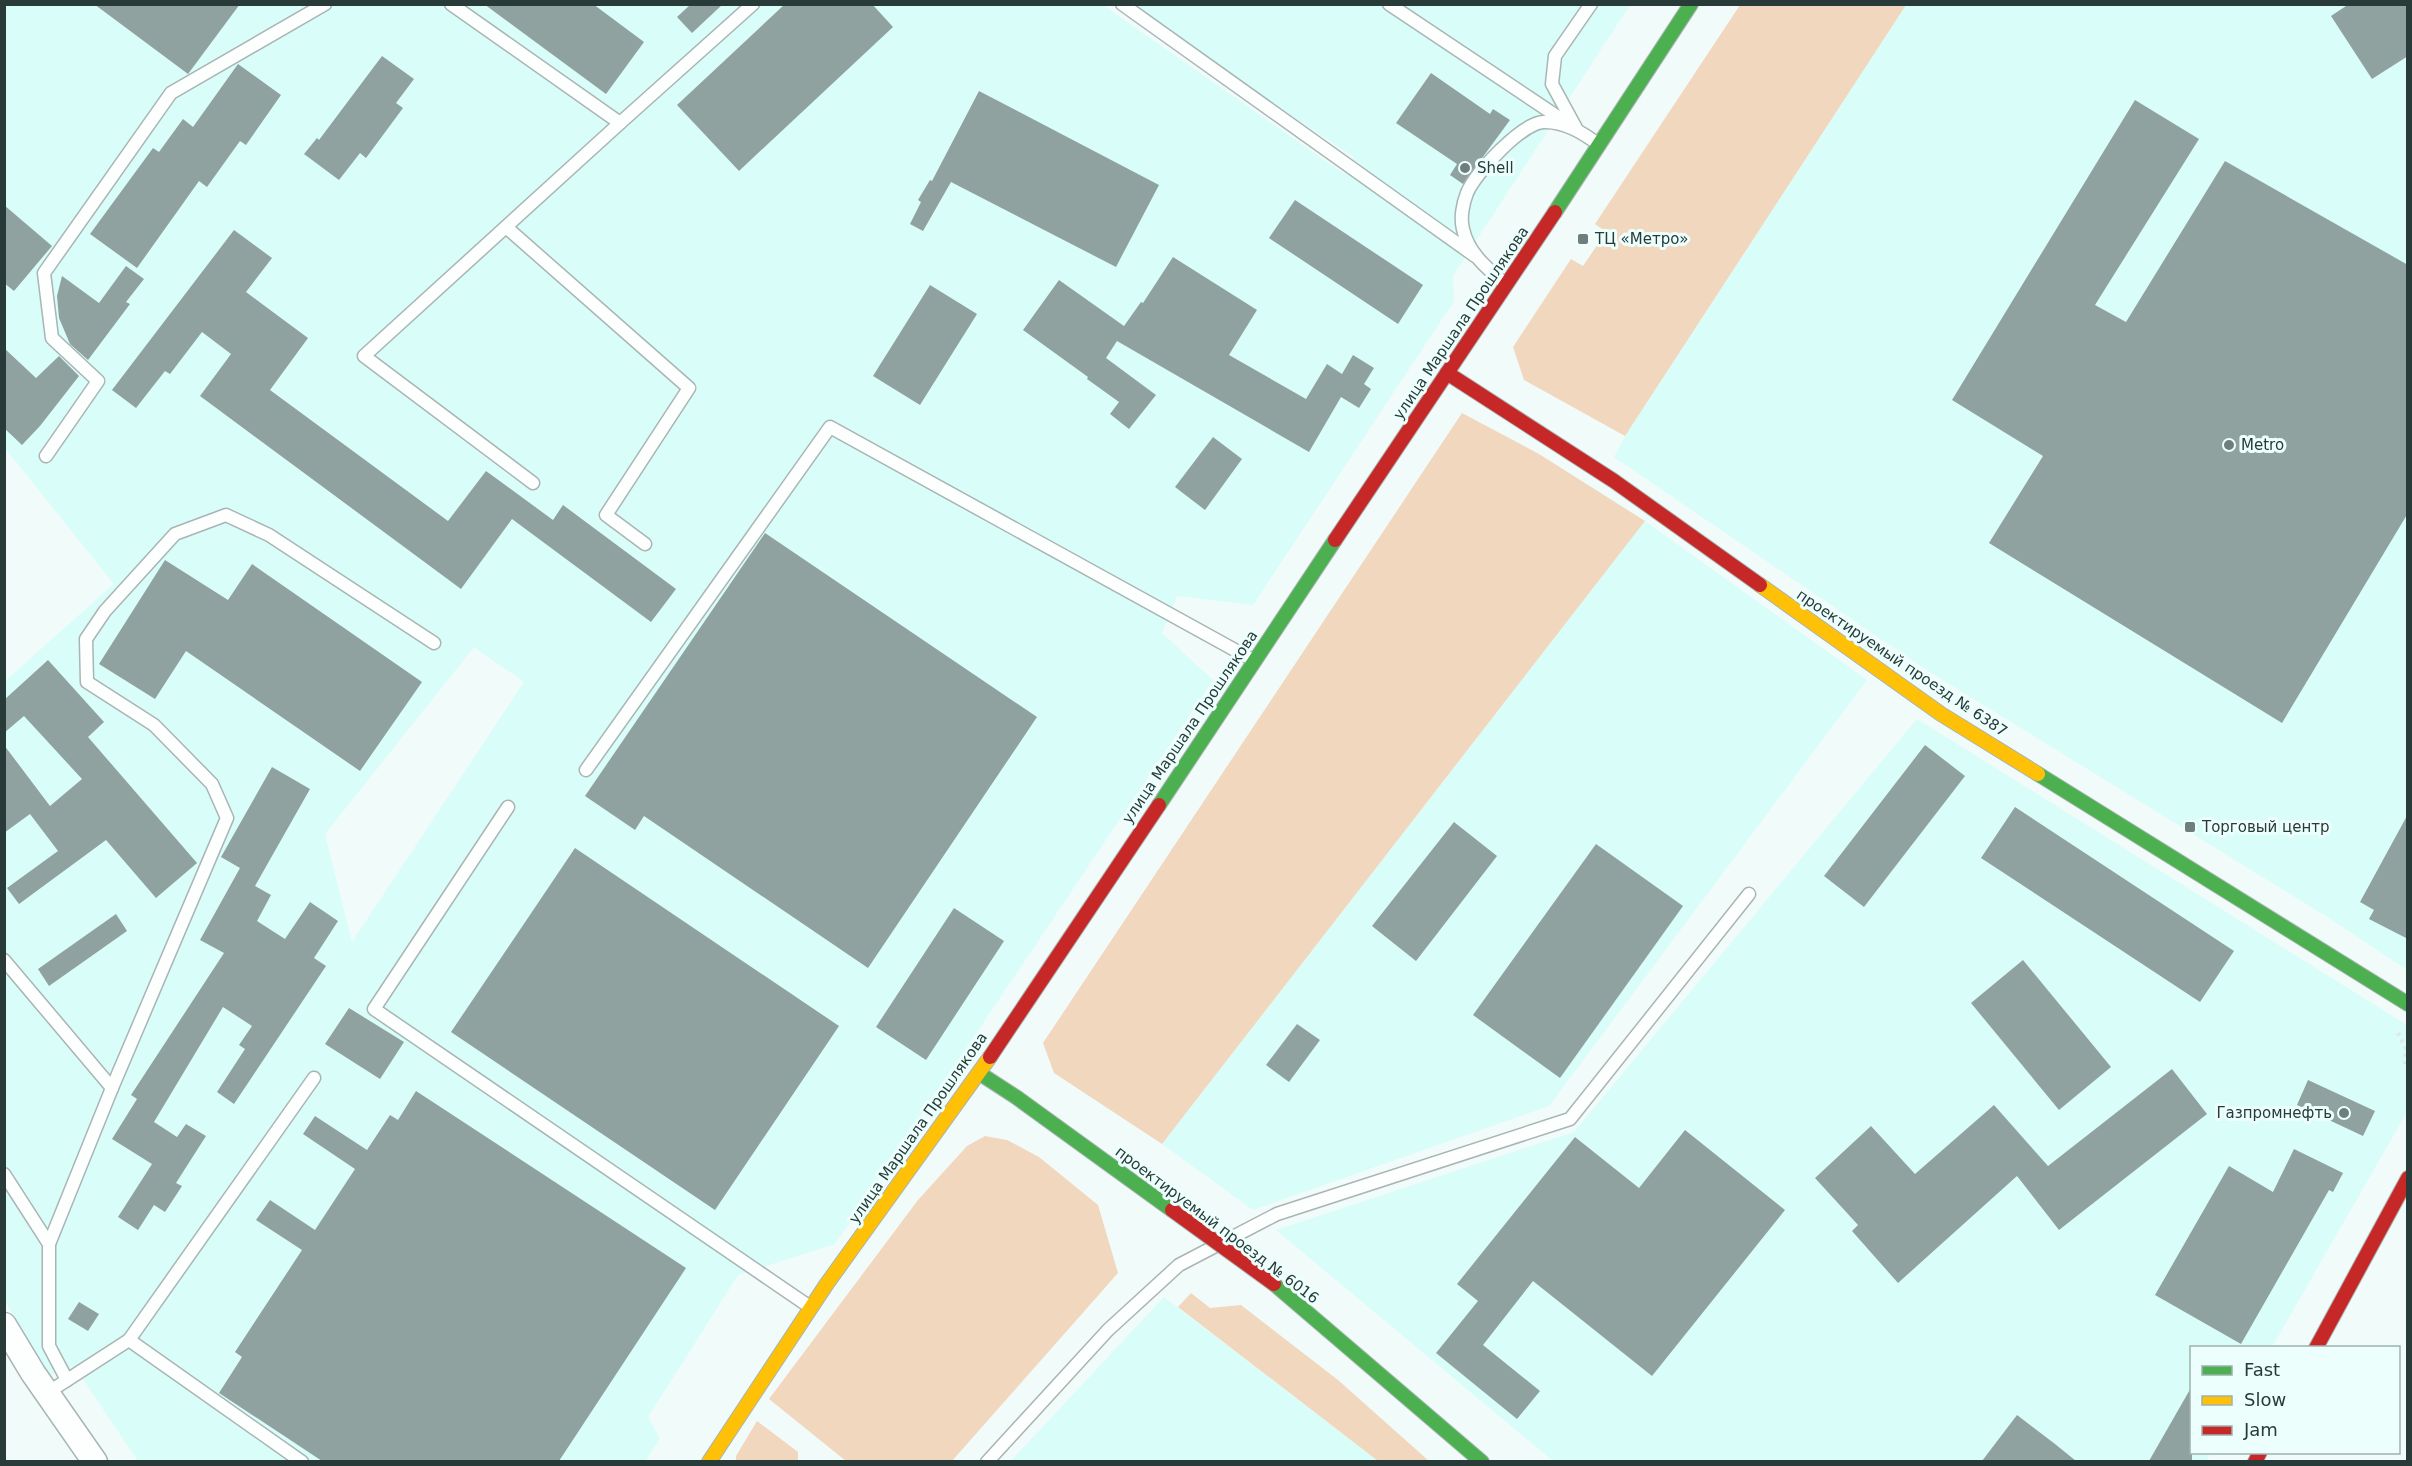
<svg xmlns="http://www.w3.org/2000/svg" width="2412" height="1466" font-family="'DejaVu Sans',sans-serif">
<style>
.built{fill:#d9fdf9;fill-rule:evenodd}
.green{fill:#f2d7bf}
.building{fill:#90a2a0}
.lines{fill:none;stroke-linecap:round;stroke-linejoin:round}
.lane-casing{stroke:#a9b5b4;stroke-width:15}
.street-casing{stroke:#a9b5b4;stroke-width:27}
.fast-casing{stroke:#a9b5b4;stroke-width:16}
.slow-casing{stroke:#a9b5b4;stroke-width:16}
.jam-casing{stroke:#a9b5b4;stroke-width:16}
.path{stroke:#e3e6e6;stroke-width:4;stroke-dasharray:3 4.5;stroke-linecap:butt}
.lane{stroke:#fdfefe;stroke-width:12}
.street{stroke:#fdfefe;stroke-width:24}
.fast{stroke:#4caf50;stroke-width:14}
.slow{stroke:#ffc107;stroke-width:14}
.jam{stroke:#c62828;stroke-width:14}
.jam-bridge-casing{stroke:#a9b5b4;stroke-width:16;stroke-linecap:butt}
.jam-bridge{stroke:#c62828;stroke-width:14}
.poi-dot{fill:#6f7e7d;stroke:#edfffd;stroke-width:2}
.labels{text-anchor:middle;stroke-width:6;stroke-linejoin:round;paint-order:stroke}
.poi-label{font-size:15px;fill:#293b39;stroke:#edfffd;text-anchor:start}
.street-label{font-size:15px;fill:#293b39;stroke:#edfffd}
</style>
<rect width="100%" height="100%" fill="#f1fbfa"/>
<g class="built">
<path d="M5,5H1103L1344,174L1354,157L1123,5H1630L1453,276L1454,301L1253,605L1177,596L1162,633L1213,680L835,1244L738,1275L648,1417L660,1439L645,1461H138L74,1366L50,1375L5,1301V681L114,584L5,448ZM474,647L524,682L352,942L325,834Z"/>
<polygon points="1906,5 2407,5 2407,970 2332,920 1922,667 1614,457 1625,436"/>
<polygon points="1645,521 1867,680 1549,1106 1253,1210 1162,1144"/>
<polygon points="1917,719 2407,1025 2407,1112 2272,1347 2192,1348 2192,1452 2211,1453 2206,1461 1553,1461 1276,1230 1574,1132"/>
<polygon points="1164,1297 1378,1461 1010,1462"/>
</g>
<g class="green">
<polygon points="1740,5 1906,5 1625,436 1524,380 1513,347 1571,259 1583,266 1606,232 1595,224"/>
<polygon points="1462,413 1539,454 1645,521 1162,1144 1054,1073 1043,1043"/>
<polygon points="985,1136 1007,1140 1039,1157 1098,1205 1118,1273 952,1461 846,1461 769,1399 918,1200 967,1146"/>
<polygon points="1191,1293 1210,1308 1241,1305 1338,1380 1429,1461 1378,1461 1178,1307"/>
<polygon points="757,1421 798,1452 798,1461 736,1461 736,1456"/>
</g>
<g class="building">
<polygon points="94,4 240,4 188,74"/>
<polygon points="484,4 593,4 644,42 606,94"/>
<polygon points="691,4 723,4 692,33 677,17"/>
<polygon points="785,4 872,4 893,27 739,171 677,105"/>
<polygon points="2349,4 2408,4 2408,56 2372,79 2331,16"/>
<polygon points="382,56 414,79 396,103 403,108 366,158 360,153 339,180 304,154 317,138 319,140"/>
<polygon points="238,64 281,95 246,145 240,141 207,187 199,181 137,268 90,234 153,148 159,152 183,119 193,127"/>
<polygon points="1431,73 1490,114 1493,109 1510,120 1463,184 1450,175 1457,164 1396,123"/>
<polygon points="979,91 1159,185 1116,267 951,182 923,231 910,224 921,202 918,200 930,180 932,181"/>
<polygon points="2135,100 2199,139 2095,305 2126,322 2225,161 2408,265 2408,513 2282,723 1989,543 2043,456 1952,400"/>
<polygon points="1295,200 1423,285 1398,324 1269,238"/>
<polygon points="4,205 52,246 14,291 4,283"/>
<polygon points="234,230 272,258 246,292 308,338 270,390 448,521 486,471 553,520 563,505 676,589 651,622 512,519 461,589 200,396 231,354 202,332 170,374 165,371 136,408 112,390"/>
<polygon points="1173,257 1257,310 1229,355 1306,399 1327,364 1342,374 1353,355 1374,368 1364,384 1371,389 1359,408 1341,397 1309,452 1117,341 1106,358 1156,395 1129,429 1110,414 1119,402 1087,379 1088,377 1023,330 1059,280 1124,326 1141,302 1143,303"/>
<polygon points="126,266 144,279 126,302 130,304 88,360 70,344 59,318 57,296 62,276 99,303"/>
<polygon points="930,285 977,314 920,405 873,376"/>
<polygon points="4,348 36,378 59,356 79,376 40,426 22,445 4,428"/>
<polygon points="1213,437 1242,459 1205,510 1175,487"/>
<polygon points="765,533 1037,717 868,968 644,816 635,830 585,796"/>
<polygon points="165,560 228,600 252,564 422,682 360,771 186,651 155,699 99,664"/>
<polygon points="48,660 104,722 88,737 197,863 156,898 106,840 19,904 7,888 58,851 30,814 4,833 4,745 50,806 82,779 24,716 4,733 4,700"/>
<polygon points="1925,745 1965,776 1864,907 1824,876"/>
<polygon points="272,767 310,789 255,886 271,895 257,921 285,939 310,902 338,921 314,958 326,966 234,1104 217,1092 245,1049 239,1045 252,1026 223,1007 154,1122 177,1137 186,1124 206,1136 176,1183 182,1186 165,1212 154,1205 138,1230 118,1217 152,1164 112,1139 137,1099 131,1095 224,953 200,940 240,868 221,857"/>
<polygon points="2015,807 2234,951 2200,1002 1981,858"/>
<polygon points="2408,814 2408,939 2369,919 2374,910 2360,902"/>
<polygon points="1454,822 1497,856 1416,961 1372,926"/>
<polygon points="1596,844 1683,906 1560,1078 1473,1015"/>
<polygon points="575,848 839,1026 715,1210 451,1032"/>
<polygon points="954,908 1004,941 926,1060 876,1027"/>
<polygon points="116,914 127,931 49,986 38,969"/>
<polygon points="2023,960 2111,1067 2059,1110 1971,1003"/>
<polygon points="349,1008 404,1042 380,1079 325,1044"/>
<polygon points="1297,1024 1320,1040 1289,1082 1266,1065"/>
<polygon points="2172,1069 2207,1114 2059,1230 2017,1176 1898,1283 1852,1231 1858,1225 1815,1178 1871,1126 1915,1174 1994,1105 2048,1166"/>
<polygon points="2308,1080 2375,1111 2363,1136 2297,1105"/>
<polygon points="416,1091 686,1268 559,1461 322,1461 219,1393 242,1357 235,1352 302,1250 256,1220 270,1200 315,1230 355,1169 303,1134 315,1116 367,1150 390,1115 398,1120"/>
<polygon points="1685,1130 1785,1210 1652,1376 1533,1281 1483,1345 1540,1391 1517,1419 1436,1353 1478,1301 1457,1284 1575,1137 1639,1188"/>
<polygon points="2294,1149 2343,1173 2333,1192 2329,1190 2241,1344 2155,1295 2229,1166 2273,1192"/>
<polygon points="79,1302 99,1314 88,1331 68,1319"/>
<polygon points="2192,1386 2192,1461 2149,1461"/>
<polygon points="2017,1415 2055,1444 2076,1461 1982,1461"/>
</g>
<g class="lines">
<g class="lane-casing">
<g id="lane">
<polyline points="451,4 620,123 753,4"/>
<polyline points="1122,4 1475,256"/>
<polyline points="1389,4 1570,125"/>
<polyline points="1576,128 1552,84 1555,56 1591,4"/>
<polyline points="506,227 689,388 606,515 645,544"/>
<path d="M1504,283C1487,268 1468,253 1463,229C1460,218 1463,203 1467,193C1476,172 1521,124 1543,122C1564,121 1583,133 1598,144"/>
<polyline points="46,456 98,381 52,338 44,273 171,93 325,4"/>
<polyline points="533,483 364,356 620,123"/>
<polyline points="586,770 830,427 1253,660"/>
<polyline points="508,807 374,1009 810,1307"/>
<polyline points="4,960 112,1088"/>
<polyline points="4,1174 49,1244"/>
<polyline points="67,1380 49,1346 49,1244 112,1088 227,818 212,784 154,725 87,682 86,639 105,611 175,534 226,515 269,535 434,643"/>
<polyline points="47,1393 129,1340"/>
<polyline points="302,1462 129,1340 314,1078"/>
<polyline points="987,1462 1108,1330 1179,1265 1277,1214 1570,1119 1749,894"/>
</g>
</g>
<g class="street-casing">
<polyline id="street" points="4,1325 33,1373 95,1462"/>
</g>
<g class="fast-casing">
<g id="fast">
<polyline points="1555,212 1691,4"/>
<polyline points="2038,774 2408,1004"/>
<polyline points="1159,805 1335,540"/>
<polyline points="979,1073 1016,1097 1172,1210"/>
<polyline points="1274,1284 1482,1462"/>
</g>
</g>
<g class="slow-casing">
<g id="slow">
<polyline points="1760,585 1941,714 2038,774"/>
<polyline points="709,1462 826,1285 990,1057"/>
</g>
</g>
<g class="jam-casing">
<g id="jam">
<polyline points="1447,373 1614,481 1760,585"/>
<polyline points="1335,540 1555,212"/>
<polyline points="990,1057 1159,805"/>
<polyline points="2316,1348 2408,1178"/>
<polyline points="2255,1462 2260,1452"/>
</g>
</g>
<polyline class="path" points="2398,1033 2406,1049 2405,1067 2408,1068"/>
<use href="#lane" class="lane"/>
<use href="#street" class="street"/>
<use href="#fast" class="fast"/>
<use href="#slow" class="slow"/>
<use href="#jam" class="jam"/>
<g class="jam-bridge-casing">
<polyline id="jam-bridge" points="1172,1210 1274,1284"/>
</g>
<use href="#jam-bridge" class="jam-bridge"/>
</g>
<g class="poi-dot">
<circle cx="1465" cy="168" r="6"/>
<rect x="1577" y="233" width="12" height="12" rx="3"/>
<circle cx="2229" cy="445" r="6"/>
<rect x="2184" y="821" width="12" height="12" rx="3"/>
<circle cx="2344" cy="1113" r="6"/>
</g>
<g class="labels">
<g class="poi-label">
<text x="1477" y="173">Shell</text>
<text x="1595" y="244">ТЦ «Метро»</text>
<text x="2241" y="450">Metro</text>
<text x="2202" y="832">Торговый центр</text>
<text x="2332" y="1118" text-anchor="end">Газпромнефть</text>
</g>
<g class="street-label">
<text transform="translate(1461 323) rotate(-56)" y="5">улица Маршала Прошлякова</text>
<text transform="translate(1902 663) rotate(34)" y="5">проектируемый проезд № 6387</text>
<text transform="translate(1190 727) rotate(-56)" y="5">улица Маршала Прошлякова</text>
<text transform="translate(918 1128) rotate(-55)" y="5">улица Маршала Прошлякова</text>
<text transform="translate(1217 1225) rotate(37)" y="5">проектируемый проезд № 6016</text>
</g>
</g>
<rect width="2412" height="1466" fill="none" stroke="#293b39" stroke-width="12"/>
<rect x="2190" y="1346" width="210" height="108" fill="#edfffd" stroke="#9fb1af" stroke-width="1.5"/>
<rect x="2202" y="1366" width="30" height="9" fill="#4caf50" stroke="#9fb1af" stroke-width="1.5"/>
<text x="2244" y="1376" font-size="18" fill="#293b39">Fast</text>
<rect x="2202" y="1396" width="30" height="9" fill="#ffc107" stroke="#9fb1af" stroke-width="1.5"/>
<text x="2244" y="1406" font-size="18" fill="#293b39">Slow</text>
<rect x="2202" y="1426" width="30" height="9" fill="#c62828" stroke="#9fb1af" stroke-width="1.5"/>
<text x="2244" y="1436" font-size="18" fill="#293b39">Jam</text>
</svg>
